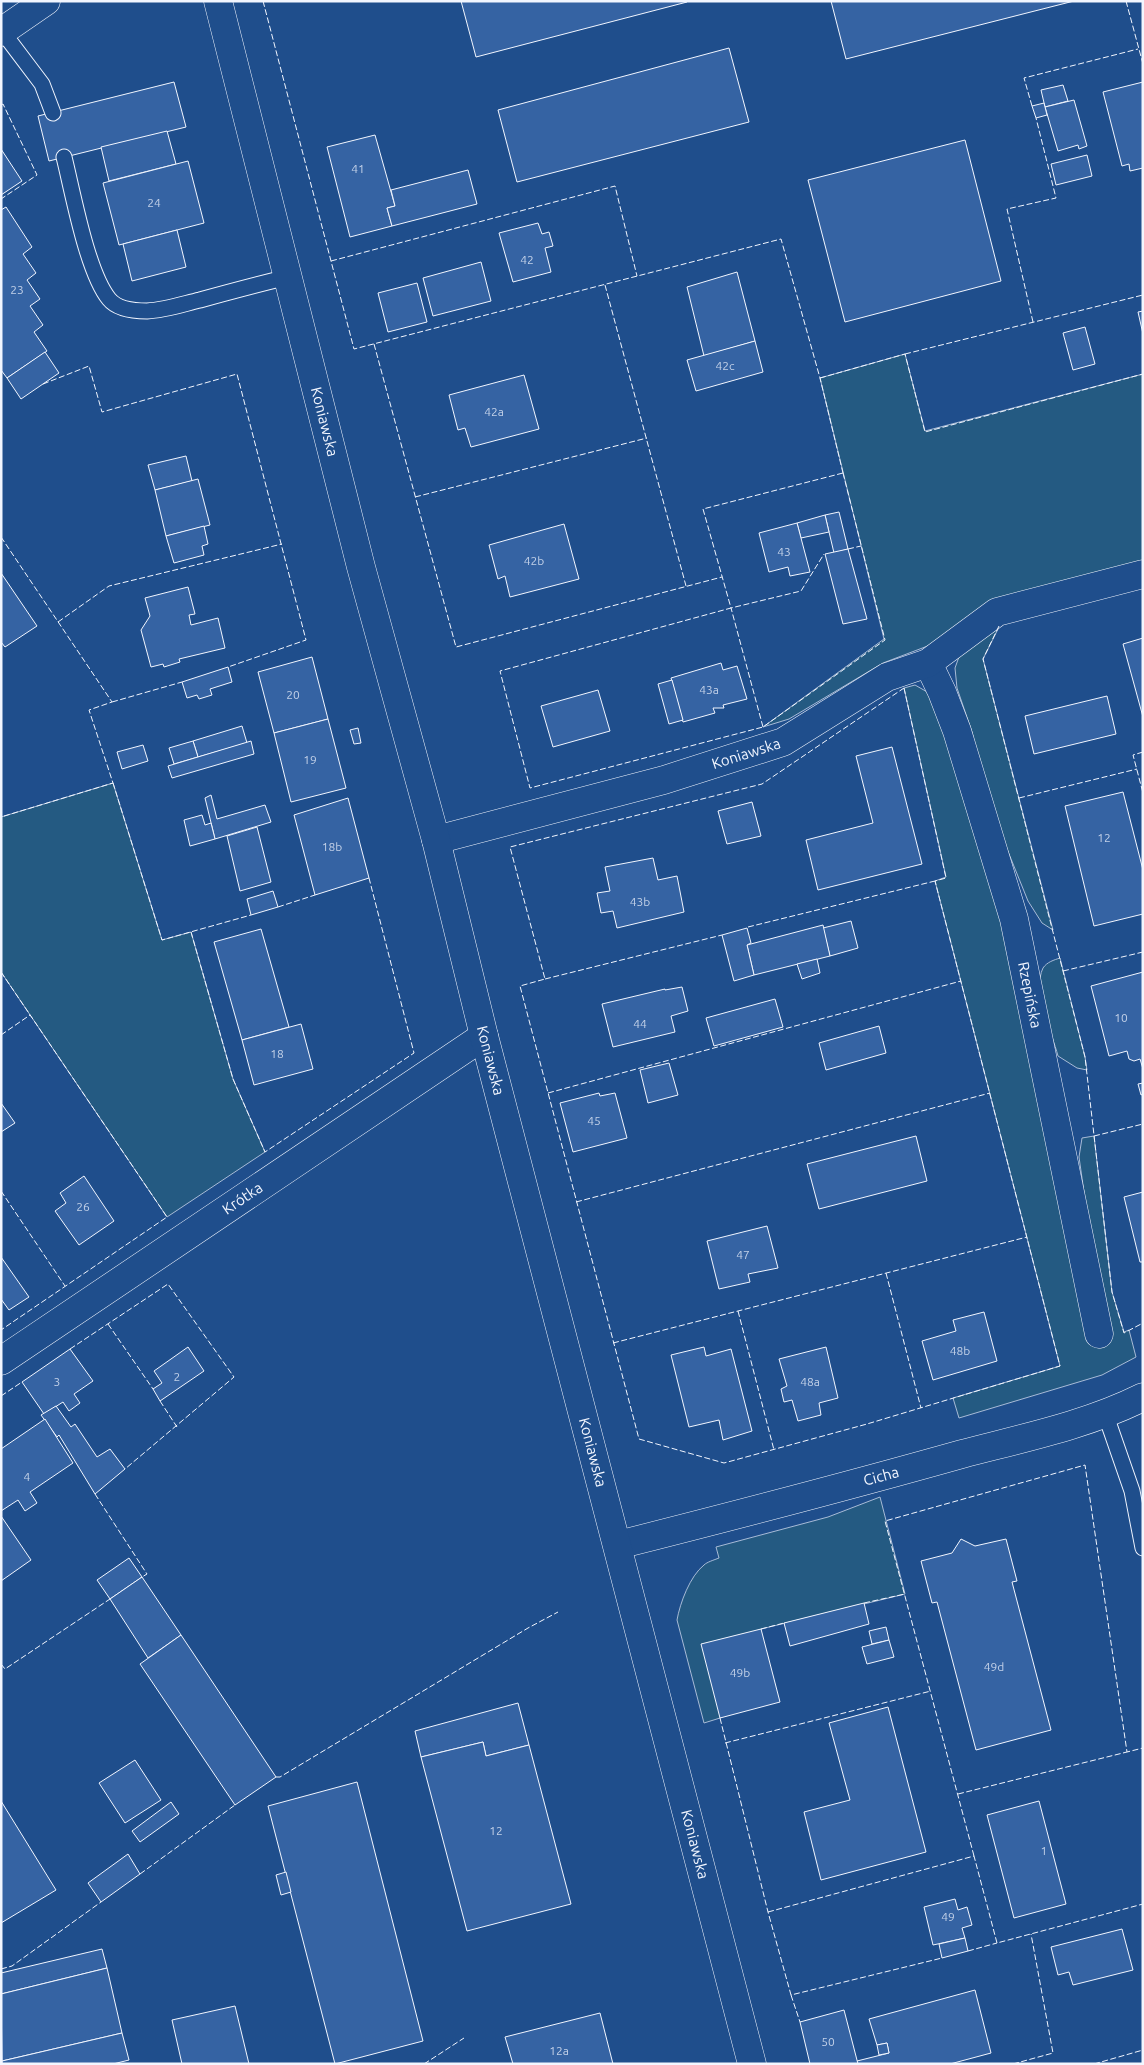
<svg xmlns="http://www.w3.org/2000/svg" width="1144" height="2065" font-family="Ubuntu,sans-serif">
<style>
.green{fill:#245a82;stroke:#a8bbd7}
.building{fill:#3563a3;stroke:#f2f6ff}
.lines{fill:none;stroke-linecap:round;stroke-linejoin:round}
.service-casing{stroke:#f2f6ff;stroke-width:17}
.minor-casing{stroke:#f2f6ff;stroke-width:29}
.tertiary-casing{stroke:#f2f6ff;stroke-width:29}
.secondary-casing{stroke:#f2f6ff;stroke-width:29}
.service{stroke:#1f4e8c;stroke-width:15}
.minor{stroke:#1f4e8c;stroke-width:28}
.tertiary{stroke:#1f4e8c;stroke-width:28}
.secondary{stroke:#1f4e8c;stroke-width:28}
.fence{stroke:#f2f6ff;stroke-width:1;stroke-dasharray:6 2.5;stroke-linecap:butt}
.labels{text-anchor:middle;stroke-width:4;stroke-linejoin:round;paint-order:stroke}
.number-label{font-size:12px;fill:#c3d1e8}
.street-label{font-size:15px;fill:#f2f6ff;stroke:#1f4e8c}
</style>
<rect width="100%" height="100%" fill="#1f4e8c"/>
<g class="green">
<polygon points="905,354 925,431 1143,374 1143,564 883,663 789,719 763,727 884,639 820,378"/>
<polygon points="1001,623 983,659 1053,930 1042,923 1028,901 988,802 972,732 957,688 955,668 960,654"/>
<polygon points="915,685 929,693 953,743 995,893 1105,1340 1079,1157 1082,1138 1094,1136 1112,1292 1124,1332 1129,1330 1136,1357 1102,1375 959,1418 953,1398 1060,1366 935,881 946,877 904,688"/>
<polygon points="113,783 162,940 191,932 233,1079 265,1152 167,1217 1,972 1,817"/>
<path d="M1060,958L1085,1057L1087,1070L1077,1068L1058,1056C1052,1033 1032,990 1043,968C1047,962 1054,960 1060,958Z"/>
<path d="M880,1497L905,1594L761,1629L720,1718L704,1723L677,1620C680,1603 690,1576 704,1565C707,1562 714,1560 719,1558L716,1547L828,1517Z"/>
</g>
<g class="building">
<polygon points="461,1 687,1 687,2 476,57"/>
<polygon points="831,1 1074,1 846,59"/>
<polygon points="729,48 749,122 517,182 498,110"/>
<polygon points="174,82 186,127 49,161 38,116"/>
<polygon points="1143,82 1143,168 1130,171 1129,164 1122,166 1103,92"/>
<polygon points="1063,85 1068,101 1045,107 1041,90"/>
<polygon points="1074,100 1087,146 1079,149 1078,145 1058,151 1045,107"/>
<polygon points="1044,103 1047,115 1036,118 1032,106"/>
<polygon points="167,131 176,164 109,181 101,147"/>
<polygon points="375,135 395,206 387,208 392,226 350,237 327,147"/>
<polygon points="965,140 1001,281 845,322 808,180"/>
<polygon points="1,149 22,181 1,195"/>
<polygon points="1087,155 1092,176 1056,185 1051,164"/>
<polygon points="188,161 204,223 119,245 103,183"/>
<polygon points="468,170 477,204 392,226 387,208 395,206 391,190"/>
<polygon points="6,207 32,247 23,254 36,273 27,280 40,299 30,306 43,325 34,332 47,351 7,378 1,370 1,210"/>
<polygon points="538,223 542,234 549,232 553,246 545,248 551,272 513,282 499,233"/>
<polygon points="177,230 186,267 132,281 123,244"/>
<polygon points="481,262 491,301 433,316 423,278"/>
<polygon points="737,272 755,341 704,356 687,287"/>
<polygon points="417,283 427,322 388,332 378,293"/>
<polygon points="1143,311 1143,334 1138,312"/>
<polygon points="1085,327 1095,364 1073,370 1063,333"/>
<polygon points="755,341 763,372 696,391 687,360"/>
<polygon points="45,352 59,373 21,399 7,378"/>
<polygon points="524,375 539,429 471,447 465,428 458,430 449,395"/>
<polygon points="186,456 192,481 155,490 148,465"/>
<polygon points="198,479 210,525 166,536 155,490"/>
<polygon points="839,512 848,549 834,553 825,515"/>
<polygon points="825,515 829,532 801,538 797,523"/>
<polygon points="797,523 810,572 790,576 788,567 769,572 759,533"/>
<polygon points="564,524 579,579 510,597 505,576 498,579 489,545"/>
<polygon points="204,526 208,544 202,546 204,555 174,563 166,536"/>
<polygon points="848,549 867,619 843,624 825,554"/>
<polygon points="1,573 37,626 5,647 1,642"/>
<polygon points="188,587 195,614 189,615 191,625 218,618 225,648 179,659 180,662 164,667 163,664 151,667 141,630 150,616 145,598"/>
<polygon points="1143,638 1143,717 1123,644"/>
<polygon points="312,657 328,719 274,733 258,672"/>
<polygon points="721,663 723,670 737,666 747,699 723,705 724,708 713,708 715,713 683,722 671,678"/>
<polygon points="228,667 232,682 210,689 212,695 199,699 197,695 187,698 182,682"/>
<polygon points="672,680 683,720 669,724 658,684"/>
<polygon points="598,690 610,731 553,747 541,706"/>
<polygon points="1107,696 1116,734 1034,754 1025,716"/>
<polygon points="328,719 346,788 291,802 274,733"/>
<polygon points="242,726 247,743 198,757 193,741"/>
<polygon points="358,728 361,743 354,744 350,730"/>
<polygon points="193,741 198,757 174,764 169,748"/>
<polygon points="251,741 254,754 172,778 168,766"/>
<polygon points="143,745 148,761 122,769 117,752"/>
<polygon points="892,747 922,864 818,890 806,840 873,823 856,756"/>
<polygon points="1123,792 1143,870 1143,914 1094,926 1065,806"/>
<polygon points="211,795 217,819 265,805 271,822 215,839 205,798"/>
<polygon points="348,798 369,878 315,895 294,815"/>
<polygon points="752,802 761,836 727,844 718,811"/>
<polygon points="202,815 205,825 211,823 215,839 190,846 184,820"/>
<polygon points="257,827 271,882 240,891 227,836"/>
<polygon points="653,858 658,880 677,876 684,912 617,928 613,911 601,913 597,893 610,891 605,867"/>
<polygon points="273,891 278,907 251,915 247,899"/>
<polygon points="851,921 858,948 830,956 823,928"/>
<polygon points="823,925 830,956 754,975 747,945"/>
<polygon points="747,928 751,943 747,945 754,975 734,981 722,935"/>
<polygon points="261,929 289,1027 242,1040 214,942"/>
<polygon points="817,959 820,973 802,979 797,964"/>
<polygon points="1143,972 1143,1069 1140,1059 1134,1061 1129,1059 1127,1051 1109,1056 1091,986"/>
<polygon points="682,987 688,1011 671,1016 675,1032 613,1047 602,1004 665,989 665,990"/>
<polygon points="775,999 783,1027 714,1046 706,1018"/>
<polygon points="301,1024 313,1069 254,1085 242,1040"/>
<polygon points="879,1026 886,1053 826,1070 819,1043"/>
<polygon points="669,1063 678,1095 648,1103 640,1070"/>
<polygon points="1143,1083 1143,1094 1141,1095 1138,1084"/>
<polygon points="599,1093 600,1096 615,1093 627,1138 573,1152 560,1103"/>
<polygon points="1,1103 15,1123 1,1132"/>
<polygon points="916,1136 927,1181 819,1209 807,1164"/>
<polygon points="84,1176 114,1221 79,1245 55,1211 66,1203 60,1193"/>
<polygon points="1143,1192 1143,1262 1140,1262 1124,1197"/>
<polygon points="767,1226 778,1268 748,1274 750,1282 719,1289 707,1241"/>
<polygon points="1,1257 29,1297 9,1310 1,1299"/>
<polygon points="984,1312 997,1361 933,1380 922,1341 956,1331 953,1320"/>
<polygon points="188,1347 204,1371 160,1401 153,1389 162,1383 154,1371"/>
<polygon points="704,1347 706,1356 731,1349 752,1431 723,1440 719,1420 689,1427 671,1355"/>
<polygon points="826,1347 838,1398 819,1403 821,1415 798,1421 792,1400 784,1402 781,1389 787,1386 779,1359"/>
<polygon points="70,1349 93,1381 74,1394 80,1403 69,1411 63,1402 44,1414 22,1382"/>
<polygon points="56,1406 71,1427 75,1424 97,1457 110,1449 125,1469 95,1494 59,1435 57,1437 41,1415"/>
<polygon points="45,1419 73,1463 30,1492 37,1503 25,1511 18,1500 1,1511 1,1449"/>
<polygon points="1,1516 31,1560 1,1581"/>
<polygon points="961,1539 975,1546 1006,1539 1017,1581 1012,1582 1051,1730 976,1750 937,1602 932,1603 921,1561 952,1553"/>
<polygon points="129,1558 142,1577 110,1599 97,1580"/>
<polygon points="142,1577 181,1635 148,1658 110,1599"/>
<polygon points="864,1603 869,1624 790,1646 784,1623"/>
<polygon points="886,1627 889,1640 872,1644 869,1631"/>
<polygon points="761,1629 780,1702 720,1718 701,1644"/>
<polygon points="181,1635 276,1777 235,1805 140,1664"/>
<polygon points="889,1640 894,1657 867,1664 862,1647"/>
<polygon points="518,1703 529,1745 486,1756 483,1742 421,1757 415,1731"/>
<polygon points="888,1707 926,1852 821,1880 804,1812 850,1800 829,1723"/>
<polygon points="483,1742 486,1756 529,1745 571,1904 467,1931 421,1757"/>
<polygon points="135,1760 161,1800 125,1823 99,1783"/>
<polygon points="357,1782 423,2041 335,2064 268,1806"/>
<polygon points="1,1801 56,1890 1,1923"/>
<polygon points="1039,1801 1066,1904 1014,1918 987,1815"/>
<polygon points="171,1802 179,1814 140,1842 132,1831"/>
<polygon points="128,1854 140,1874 101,1902 88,1883"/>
<polygon points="286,1872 291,1892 281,1895 276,1875"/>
<polygon points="955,1899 958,1910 967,1907 972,1925 962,1928 965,1938 933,1945 924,1907"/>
<polygon points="1122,1929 1133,1970 1073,1985 1069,1972 1058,1975 1051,1947"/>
<polygon points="965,1938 968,1951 942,1958 939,1944"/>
<polygon points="102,1949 107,1968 1,1994 1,1973"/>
<polygon points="107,1968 122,2033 2,2061 1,1994"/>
<polygon points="975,1990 991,2053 950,2064 858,2064 857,2061 889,2053 887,2043 877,2045 869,2019"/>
<polygon points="235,2006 249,2064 182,2064 172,2020"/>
<polygon points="844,2010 858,2064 810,2064 800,2022"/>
<polygon points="600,2013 613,2064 513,2064 505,2037"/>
<polygon points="122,2033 129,2060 113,2064 2,2064 2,2061"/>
<polygon points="887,2043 889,2053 879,2055 877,2045"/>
</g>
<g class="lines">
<g class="service-casing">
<g id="service">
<polyline points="2,31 42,84 53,113"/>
<path d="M64,157C73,193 87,272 109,299C117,309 135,311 147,311C165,310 183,304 200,300C229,292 259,284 288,277"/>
<polyline points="1105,1413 1132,1491 1143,1548"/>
</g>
</g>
<g class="minor-casing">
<g id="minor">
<path id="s1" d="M928,663L942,692L957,731L1014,919L1099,1334"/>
<path id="s2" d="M436,840L664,780L783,742L887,677L928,663L997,612L1143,574"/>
<path id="s3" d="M1,1361L484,1036"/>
<path id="s4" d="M618,1545C733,1516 848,1486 962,1454C1023,1438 1087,1425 1143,1397"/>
</g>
</g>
<g class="tertiary-casing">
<polyline id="tertiary" points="1,32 46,1"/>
</g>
<g class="secondary-casing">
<g id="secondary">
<path id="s5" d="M218,1L361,567L436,840L484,1036L752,2064"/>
</g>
</g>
<use href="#service" class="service"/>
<use href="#minor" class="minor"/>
<use href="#tertiary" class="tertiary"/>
<use href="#secondary" class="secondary"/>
<g class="fence">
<polyline points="263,1 354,349 781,239 820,378 843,473"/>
<polyline points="1126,1 1143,64"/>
<polyline points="1,105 3,104 37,175 1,199"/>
<polyline points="1032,106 1024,78 1138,49"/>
<polyline points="331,261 615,186 637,276"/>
<polyline points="605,285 686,586"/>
<polyline points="1033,322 1007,209 1056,198 1036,118"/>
<polyline points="374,344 456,647 722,577"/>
<polyline points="905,354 1143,295"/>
<polyline points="820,378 905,354 925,432 1143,374"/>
<polyline points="43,384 89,366 102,412 237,374 306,640 228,667"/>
<polygon points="843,473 885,640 763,727 530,788 500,671 731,608 703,509"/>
<polyline points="415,497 647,438"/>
<polyline points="1,537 112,702 89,710 113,783 1,817"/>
<polyline points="848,549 861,546"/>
<polyline points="58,622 109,586 282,544"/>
<polyline points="999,626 983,659 1085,1057 1112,1292 1124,1333 1143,1323"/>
<polygon points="904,688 946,878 935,881 1060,1366 867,1424 724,1463 639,1439 520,986 545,979 510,847 762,784"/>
<polyline points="112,702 182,682"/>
<polyline points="763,727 731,608 801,591 824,554"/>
<polyline points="1143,752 1133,755 1143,793"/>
<polyline points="113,783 162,940 251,915"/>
<polyline points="1019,798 1137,769"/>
<polyline points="278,907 315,895"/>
<polyline points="748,927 935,881"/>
<polyline points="191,932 233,1079 265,1152 414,1053 369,878"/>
<polyline points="1063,971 1143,952"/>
<polyline points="1,972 167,1217 1,1330"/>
<polyline points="545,979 722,935"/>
<polyline points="1,1035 30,1015"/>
<polyline points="548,1093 961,981"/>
<polyline points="1094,1136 1143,1124"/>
<polyline points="1,1191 65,1286"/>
<polyline points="576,1202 990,1093"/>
<polyline points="886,1273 921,1408"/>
<polyline points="738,1311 774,1450"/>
<polyline points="108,1324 153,1389"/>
<polyline points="613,1343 1027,1237"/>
<polyline points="70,1349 168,1284 234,1377 125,1469"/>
<polyline points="1,1396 22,1382"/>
<polyline points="160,1401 177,1427"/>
<polyline points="95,1494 147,1574 142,1577"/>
<polyline points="864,1603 905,1594"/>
<polyline points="761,1629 784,1623"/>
<polyline points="1,1664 5,1669 110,1599"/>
<polyline points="720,1718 768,1912 791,1995 942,1958"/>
<polyline points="725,1743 931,1691"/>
<polyline points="276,1777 280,1777 528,1628 558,1612"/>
<polyline points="958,1794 1127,1752"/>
<polyline points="974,1856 885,1521 1085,1465 1127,1752 1143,1748"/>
<polyline points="140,1874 235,1805"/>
<polyline points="768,1912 974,1856 997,1943 1143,1904"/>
<polyline points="968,1951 997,1943"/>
<polyline points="1,1969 12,1966 101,1902"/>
<polyline points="791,1995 800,2022"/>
<polyline points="424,2064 464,2038"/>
<polyline points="1013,2064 1053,2053 1031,1934"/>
<polyline points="1094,2064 1143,2050"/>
</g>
</g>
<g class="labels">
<g class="number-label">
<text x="358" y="173">41</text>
<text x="154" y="207">24</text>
<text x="527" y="264">42</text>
<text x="17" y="294">23</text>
<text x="725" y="370">42c</text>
<text x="494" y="416">42a</text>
<text x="784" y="556">43</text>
<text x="534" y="565">42b</text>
<text x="709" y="694">43a</text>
<text x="293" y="699">20</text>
<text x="310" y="764">19</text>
<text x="1104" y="842">12</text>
<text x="332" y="851">18b</text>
<text x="640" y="906">43b</text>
<text x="1121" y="1022">10</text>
<text x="640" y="1028">44</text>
<text x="277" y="1058">18</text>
<text x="594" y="1125">45</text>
<text x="83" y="1211">26</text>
<text x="743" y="1259">47</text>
<text x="960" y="1355">48b</text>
<text x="177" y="1381">2</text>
<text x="57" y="1386">3</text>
<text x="810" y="1386">48a</text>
<text x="27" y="1481">4</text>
<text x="994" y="1671">49d</text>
<text x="740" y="1677">49b</text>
<text x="496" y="1835">12</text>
<text x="1044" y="1855">1</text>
<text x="948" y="1921">49</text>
<text x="828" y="2046">50</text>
<text x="559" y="2055">12a</text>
</g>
<g class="street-label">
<text dy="5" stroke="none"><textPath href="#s5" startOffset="434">Koniawska</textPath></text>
<text dy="5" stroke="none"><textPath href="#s2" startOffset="322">Koniawska</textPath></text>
<text dy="5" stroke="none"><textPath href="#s1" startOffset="348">Rzepińska</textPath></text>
<text dy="5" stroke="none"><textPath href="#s5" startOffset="1094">Koniawska</textPath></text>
<text dy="5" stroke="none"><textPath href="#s3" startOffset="291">Krótka</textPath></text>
<text dy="5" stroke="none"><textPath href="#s5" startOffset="1499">Koniawska</textPath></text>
<text dy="5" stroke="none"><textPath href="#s4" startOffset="272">Cicha</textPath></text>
<text dy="5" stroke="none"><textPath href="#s5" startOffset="1904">Koniawska</textPath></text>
</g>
</g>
<rect width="1144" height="2065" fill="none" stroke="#f2f6ff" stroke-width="5"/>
</svg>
